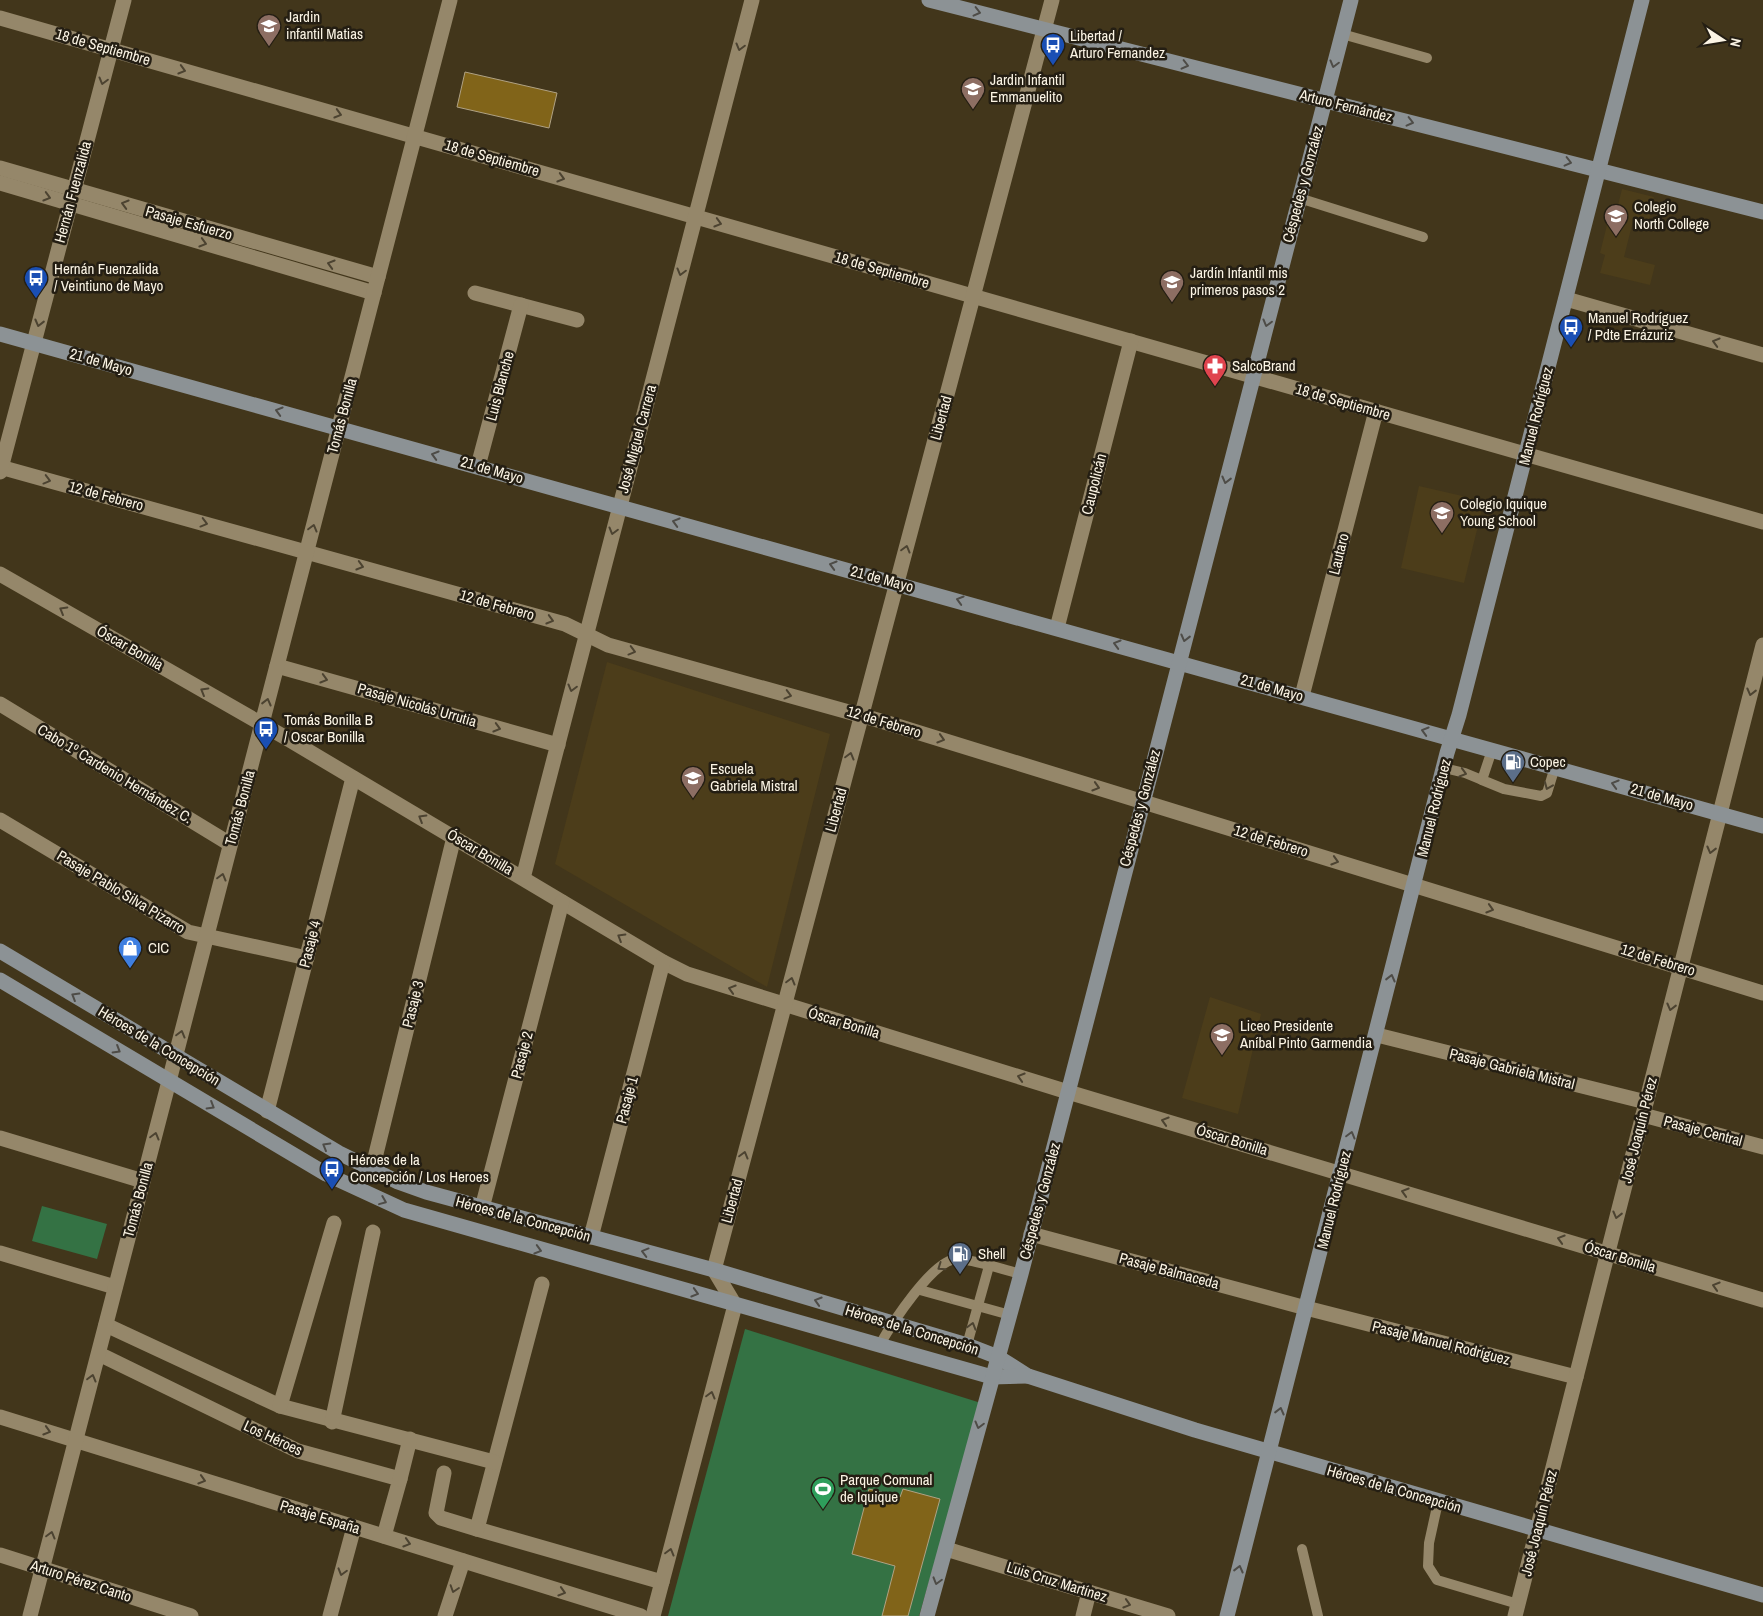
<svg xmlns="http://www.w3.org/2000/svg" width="1763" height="1616" font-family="'Archivo Narrow',sans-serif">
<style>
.built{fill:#4c3d1a}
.green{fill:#347244}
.building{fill:#816419;stroke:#b0a284}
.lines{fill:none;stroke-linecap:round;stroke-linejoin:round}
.lane{stroke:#95876a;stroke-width:10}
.street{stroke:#95876a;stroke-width:15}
.secondary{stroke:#8c9295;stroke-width:15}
.oneway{stroke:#4e4c47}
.oneway2{stroke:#4c4331}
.labels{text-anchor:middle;stroke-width:5;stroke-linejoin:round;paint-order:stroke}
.poi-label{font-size:15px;fill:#fbf4e4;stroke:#241e13;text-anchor:start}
.street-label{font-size:15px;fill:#fbf4e4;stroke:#241e13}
</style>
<rect width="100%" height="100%" fill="#42361b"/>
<g class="built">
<polygon points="1622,189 1654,197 1649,221 1634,217 1624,257 1655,265 1650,285 1600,273 1605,255 1600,253 1612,205 1618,205"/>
<polygon points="1419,486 1484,501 1464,583 1401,568"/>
<polygon points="607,662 830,734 767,987 555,864"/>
<polygon points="1210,997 1261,1014 1238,1114 1182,1098"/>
</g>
<g class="green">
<polygon points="42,1206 107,1224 97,1259 32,1241"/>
<polygon points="745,1329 981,1403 919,1616 668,1616"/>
</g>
<g class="building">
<polygon points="465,72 557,93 549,128 457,107"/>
<polygon points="869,1489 900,1497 903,1489 940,1499 908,1616 882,1616 895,1566 852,1554"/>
</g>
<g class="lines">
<g class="lane">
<polyline points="1342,34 1427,58"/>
<polyline points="1299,198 1423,237"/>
<polyline points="1492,750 1482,780 1504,789 1541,796 1547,793 1555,767"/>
<polyline points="1444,768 1465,773 1482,780"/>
<polyline points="920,1290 1010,1315"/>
<polyline points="967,1345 989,1266"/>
<path d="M879,1346C891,1325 933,1259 957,1259C973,1259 1004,1270 1021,1274"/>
<polyline points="1438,1502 1429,1543 1428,1566 1437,1580 1518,1604"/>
<polyline points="1302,1549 1318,1616"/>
</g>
<g class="street">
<polyline points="0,18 1763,522"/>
<polyline points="0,168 378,277"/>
<polyline points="0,183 374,293"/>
<polyline points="475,293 577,320"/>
<polyline points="1566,299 1763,355"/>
<polyline points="478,466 521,305"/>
<polyline points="0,467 565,624 608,645 881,721 1763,993"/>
<polyline points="0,472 124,0"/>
<polyline points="0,574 288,739 663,962 687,974 1068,1092 1763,1300"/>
<polyline points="1057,628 1131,341"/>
<polyline points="277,666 558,745"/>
<polyline points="1302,696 1376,411"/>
<polyline points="0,704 230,844"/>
<polyline points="0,820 188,932 307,958"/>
<polyline points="523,878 752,0"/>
<polyline points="1377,1035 1646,1102"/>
<polyline points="267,1111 353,778"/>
<polyline points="1643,1115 1763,1147"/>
<polyline points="0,1138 143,1181"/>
<polyline points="372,1170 454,837"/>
<polyline points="482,1208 562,902"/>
<polyline points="1031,1234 1306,1308 1576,1377"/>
<polyline points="591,1237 663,962"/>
<polyline points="0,1253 115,1287"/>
<polyline points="542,1284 477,1529 662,1582"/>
<polyline points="106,1325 280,1406 494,1462"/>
<polyline points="99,1354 298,1451 400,1479 384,1536"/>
<polyline points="280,1406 334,1223"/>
<polyline points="0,1417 641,1616"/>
<polyline points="332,1422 373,1232"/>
<polyline points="444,1473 436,1513 441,1518 477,1529"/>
<polyline points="400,1479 410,1439"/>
<polyline points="946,1549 1168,1616"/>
<polyline points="0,1555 191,1616"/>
<polyline points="30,1616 450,0"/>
<polyline points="330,1616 354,1527"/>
<polyline points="445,1616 463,1561"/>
<polyline points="653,1616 735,1305 714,1270 1052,0"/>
<polyline points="1083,1616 1089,1592"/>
<polyline points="1515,1616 1763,645"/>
</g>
<g class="secondary">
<polyline points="929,0 1763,212"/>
<polyline points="0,334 1763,826"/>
<polyline points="0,951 339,1153 398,1182 426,1192 714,1270 967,1345 998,1357 1028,1376 1195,1430 1763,1595"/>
<polyline points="0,980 326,1174 404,1210 992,1377 1028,1376"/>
<polyline points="927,1616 1021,1274 1351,0"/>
<polyline points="1227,1616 1447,753 1459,715 1642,0"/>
</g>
</g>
<defs><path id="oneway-chevron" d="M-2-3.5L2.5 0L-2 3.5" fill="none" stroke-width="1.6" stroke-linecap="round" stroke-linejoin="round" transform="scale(1.25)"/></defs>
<g class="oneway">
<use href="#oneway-chevron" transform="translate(977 12) rotate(14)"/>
<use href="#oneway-chevron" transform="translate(1334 64) rotate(105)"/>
<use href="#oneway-chevron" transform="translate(1185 65) rotate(14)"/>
<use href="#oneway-chevron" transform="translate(1410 122) rotate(14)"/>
<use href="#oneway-chevron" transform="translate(1568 162) rotate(14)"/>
<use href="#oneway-chevron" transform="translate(1267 323) rotate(105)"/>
<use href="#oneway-chevron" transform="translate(279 411) rotate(-164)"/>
<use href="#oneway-chevron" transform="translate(435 455) rotate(-164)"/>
<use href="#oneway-chevron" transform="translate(1226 480) rotate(104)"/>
<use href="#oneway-chevron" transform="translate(676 522) rotate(-164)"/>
<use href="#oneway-chevron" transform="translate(833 565) rotate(-164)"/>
<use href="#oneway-chevron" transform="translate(960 600) rotate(-164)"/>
<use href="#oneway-chevron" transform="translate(1185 638) rotate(104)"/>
<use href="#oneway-chevron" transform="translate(1117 644) rotate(-164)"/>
<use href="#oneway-chevron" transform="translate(1425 731) rotate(-164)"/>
<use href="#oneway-chevron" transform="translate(1615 784) rotate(-164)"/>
<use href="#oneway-chevron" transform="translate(1391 978) rotate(-76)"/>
<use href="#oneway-chevron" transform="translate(75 996) rotate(-149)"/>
<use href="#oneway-chevron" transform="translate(117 1050) rotate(31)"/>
<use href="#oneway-chevron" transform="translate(211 1106) rotate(31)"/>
<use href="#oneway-chevron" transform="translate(1351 1135) rotate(-75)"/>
<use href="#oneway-chevron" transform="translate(326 1146) rotate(-150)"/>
<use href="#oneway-chevron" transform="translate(383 1201) rotate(22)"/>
<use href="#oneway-chevron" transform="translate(538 1250) rotate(16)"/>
<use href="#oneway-chevron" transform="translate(645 1252) rotate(-165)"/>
<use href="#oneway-chevron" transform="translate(695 1293) rotate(16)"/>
<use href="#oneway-chevron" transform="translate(818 1301) rotate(-163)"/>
<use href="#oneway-chevron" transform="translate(1280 1411) rotate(-76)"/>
<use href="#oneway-chevron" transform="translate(979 1425) rotate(105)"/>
<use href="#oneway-chevron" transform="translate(1239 1569) rotate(-76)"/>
<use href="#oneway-chevron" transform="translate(937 1581) rotate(106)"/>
</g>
<g class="oneway2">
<use href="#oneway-chevron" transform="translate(740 47) rotate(105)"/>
<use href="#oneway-chevron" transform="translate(182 70) rotate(16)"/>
<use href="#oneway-chevron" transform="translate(103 81) rotate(105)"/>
<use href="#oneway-chevron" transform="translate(338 114) rotate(16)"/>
<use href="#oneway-chevron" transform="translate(561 178) rotate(16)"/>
<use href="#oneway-chevron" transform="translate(47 197) rotate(16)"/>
<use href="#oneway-chevron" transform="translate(125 204) rotate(-164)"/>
<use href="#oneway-chevron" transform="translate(718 223) rotate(16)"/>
<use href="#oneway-chevron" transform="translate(203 243) rotate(16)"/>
<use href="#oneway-chevron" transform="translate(331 264) rotate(-164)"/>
<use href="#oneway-chevron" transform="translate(681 272) rotate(105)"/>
<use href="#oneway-chevron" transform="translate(39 323) rotate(104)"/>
<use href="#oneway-chevron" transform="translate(1716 342) rotate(-164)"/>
<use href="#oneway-chevron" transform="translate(47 480) rotate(15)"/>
<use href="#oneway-chevron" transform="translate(204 523) rotate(15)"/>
<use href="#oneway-chevron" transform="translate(313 528) rotate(-75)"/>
<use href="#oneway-chevron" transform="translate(613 531) rotate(105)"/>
<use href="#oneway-chevron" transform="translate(906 549) rotate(-75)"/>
<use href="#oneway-chevron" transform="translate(360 566) rotate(16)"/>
<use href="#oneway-chevron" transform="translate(63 610) rotate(-150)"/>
<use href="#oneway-chevron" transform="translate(550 620) rotate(16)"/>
<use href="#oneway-chevron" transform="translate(632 651) rotate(15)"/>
<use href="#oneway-chevron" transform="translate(324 679) rotate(16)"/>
<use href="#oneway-chevron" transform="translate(572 688) rotate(105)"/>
<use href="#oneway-chevron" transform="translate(204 691) rotate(-150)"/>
<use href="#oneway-chevron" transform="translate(1751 692) rotate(104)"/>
<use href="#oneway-chevron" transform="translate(788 695) rotate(15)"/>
<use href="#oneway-chevron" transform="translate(267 702) rotate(-76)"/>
<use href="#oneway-chevron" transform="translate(497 728) rotate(16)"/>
<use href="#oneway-chevron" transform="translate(941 739) rotate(17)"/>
<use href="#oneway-chevron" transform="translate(850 756) rotate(-75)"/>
<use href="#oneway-chevron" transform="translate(1463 773) rotate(16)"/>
<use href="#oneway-chevron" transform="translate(1548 786) rotate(113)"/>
<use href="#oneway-chevron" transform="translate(1096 787) rotate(17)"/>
<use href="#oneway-chevron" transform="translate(422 818) rotate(-149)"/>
<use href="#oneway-chevron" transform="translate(1711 850) rotate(104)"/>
<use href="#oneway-chevron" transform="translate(1335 861) rotate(17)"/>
<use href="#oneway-chevron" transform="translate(222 877) rotate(-75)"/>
<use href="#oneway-chevron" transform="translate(1490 909) rotate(17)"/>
<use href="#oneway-chevron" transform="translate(621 937) rotate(-149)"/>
<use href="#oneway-chevron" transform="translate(791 981) rotate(-75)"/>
<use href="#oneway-chevron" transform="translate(732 989) rotate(-163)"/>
<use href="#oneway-chevron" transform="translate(1671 1007) rotate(104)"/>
<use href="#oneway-chevron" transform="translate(181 1034) rotate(-75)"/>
<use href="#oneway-chevron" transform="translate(1021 1077) rotate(-163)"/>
<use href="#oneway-chevron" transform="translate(1165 1121) rotate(-163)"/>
<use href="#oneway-chevron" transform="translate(155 1136) rotate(-75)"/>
<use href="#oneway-chevron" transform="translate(744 1155) rotate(-75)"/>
<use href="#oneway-chevron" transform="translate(1405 1192) rotate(-163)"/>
<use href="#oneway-chevron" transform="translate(1617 1215) rotate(104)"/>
<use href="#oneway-chevron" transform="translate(1561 1239) rotate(-163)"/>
<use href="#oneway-chevron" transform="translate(941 1267) rotate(145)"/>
<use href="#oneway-chevron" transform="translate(1716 1286) rotate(-163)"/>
<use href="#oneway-chevron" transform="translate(972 1326) rotate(-74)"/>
<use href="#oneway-chevron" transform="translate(92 1378) rotate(-75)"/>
<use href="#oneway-chevron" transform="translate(711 1395) rotate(-75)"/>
<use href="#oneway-chevron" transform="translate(47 1431) rotate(17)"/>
<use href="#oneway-chevron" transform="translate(202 1480) rotate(17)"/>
<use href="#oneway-chevron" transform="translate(51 1535) rotate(-75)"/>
<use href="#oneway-chevron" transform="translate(407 1543) rotate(17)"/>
<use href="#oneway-chevron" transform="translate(670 1552) rotate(-75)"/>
<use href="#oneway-chevron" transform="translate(342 1572) rotate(106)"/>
<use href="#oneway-chevron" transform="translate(454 1589) rotate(108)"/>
<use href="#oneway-chevron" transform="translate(562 1592) rotate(17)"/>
<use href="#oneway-chevron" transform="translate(1127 1604) rotate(17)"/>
</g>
<defs>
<g id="school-pin" transform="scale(1.25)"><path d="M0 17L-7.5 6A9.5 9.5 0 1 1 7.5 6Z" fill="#8d6e63" stroke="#241e13"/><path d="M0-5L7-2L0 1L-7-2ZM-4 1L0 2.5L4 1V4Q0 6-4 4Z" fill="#fff"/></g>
<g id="bus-pin" transform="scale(1.25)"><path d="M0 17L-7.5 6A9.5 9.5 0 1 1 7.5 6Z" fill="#1a4fb4" stroke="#241e13"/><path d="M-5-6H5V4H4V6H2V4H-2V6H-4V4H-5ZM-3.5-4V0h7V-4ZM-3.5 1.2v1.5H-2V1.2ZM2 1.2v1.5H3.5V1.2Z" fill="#fff"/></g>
<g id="pharmacy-pin" transform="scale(1.25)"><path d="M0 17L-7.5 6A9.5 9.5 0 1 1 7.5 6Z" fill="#e0444e" stroke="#241e13"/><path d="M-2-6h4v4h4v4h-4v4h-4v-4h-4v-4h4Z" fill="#fff"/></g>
<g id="fuel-pin" transform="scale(1.25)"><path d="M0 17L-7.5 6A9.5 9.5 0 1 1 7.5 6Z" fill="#5c6f8a" stroke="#241e13"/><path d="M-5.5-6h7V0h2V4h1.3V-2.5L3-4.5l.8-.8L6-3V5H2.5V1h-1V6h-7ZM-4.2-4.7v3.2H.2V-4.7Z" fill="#fff"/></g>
<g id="shop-pin" transform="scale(1.25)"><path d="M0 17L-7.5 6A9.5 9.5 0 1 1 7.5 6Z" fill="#3f7fe0" stroke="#241e13"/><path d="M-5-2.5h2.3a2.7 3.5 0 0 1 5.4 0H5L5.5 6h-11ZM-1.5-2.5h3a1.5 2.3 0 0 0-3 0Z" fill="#fff"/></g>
<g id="stadium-pin" transform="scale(1.25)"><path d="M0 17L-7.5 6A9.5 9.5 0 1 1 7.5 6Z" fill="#2e9e5b" stroke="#241e13"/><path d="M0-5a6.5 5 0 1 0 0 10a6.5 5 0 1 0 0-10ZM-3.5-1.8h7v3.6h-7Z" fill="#fff"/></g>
</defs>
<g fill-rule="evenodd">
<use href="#school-pin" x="269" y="26"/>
<use href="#bus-pin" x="1053" y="45"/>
<use href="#school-pin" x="973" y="89"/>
<use href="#school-pin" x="1616" y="216"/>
<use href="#bus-pin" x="36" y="278"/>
<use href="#school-pin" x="1172" y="282"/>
<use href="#bus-pin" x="1571" y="327"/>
<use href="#pharmacy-pin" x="1215" y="366"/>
<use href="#school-pin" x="1442" y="513"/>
<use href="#bus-pin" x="266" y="729"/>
<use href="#fuel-pin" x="1513" y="762"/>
<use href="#school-pin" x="693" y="778"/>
<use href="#shop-pin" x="130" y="948"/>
<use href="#school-pin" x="1222" y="1035"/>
<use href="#bus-pin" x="332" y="1169"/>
<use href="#fuel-pin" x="960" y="1254"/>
<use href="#stadium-pin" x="823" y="1489"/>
</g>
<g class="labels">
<g class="poi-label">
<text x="286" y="22">Jardin<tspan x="286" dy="17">infantil Matias</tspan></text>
<text x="1070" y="41">Libertad /<tspan x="1070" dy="17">Arturo Fernandez</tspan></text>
<text x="990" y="85">Jardin Infantil<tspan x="990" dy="17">Emmanuelito</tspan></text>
<text x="1634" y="212">Colegio<tspan x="1634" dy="17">North College</tspan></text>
<text x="54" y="274">Hernán Fuenzalida<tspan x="54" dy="17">/ Veintiuno de Mayo</tspan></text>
<text x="1190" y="278">Jardín Infantil mis<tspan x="1190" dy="17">primeros pasos 2</tspan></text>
<text x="1588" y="323">Manuel Rodríguez<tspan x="1588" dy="17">/ Pdte Errázuriz</tspan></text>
<text x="1232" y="371">SalcoBrand</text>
<text x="1460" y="509">Colegio Iquique<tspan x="1460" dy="17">Young School</tspan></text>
<text x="284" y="725">Tomás Bonilla B<tspan x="284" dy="17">/ Oscar Bonilla</tspan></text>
<text x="1530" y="767">Copec</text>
<text x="710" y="774">Escuela<tspan x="710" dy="17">Gabriela Mistral</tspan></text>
<text x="148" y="953">CIC</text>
<text x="1240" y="1031">Liceo Presidente<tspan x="1240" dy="17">Aníbal Pinto Garmendia</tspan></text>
<text x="350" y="1165">Héroes de la<tspan x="350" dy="17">Concepción / Los Heroes</tspan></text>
<text x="978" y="1259">Shell</text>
<text x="840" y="1485">Parque Comunal<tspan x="840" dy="17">de Iquique</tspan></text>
</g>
<g class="street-label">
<text transform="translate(103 47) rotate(16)" y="5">18 de Septiembre</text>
<text transform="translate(1346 106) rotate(14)" y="5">Arturo Fernández</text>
<text transform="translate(492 158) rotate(16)" y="5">18 de Septiembre</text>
<text transform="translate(1303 184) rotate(-75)" y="5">Céspedes y González</text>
<text transform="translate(73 192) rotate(-75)" y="5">Hernán Fuenzalida</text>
<text transform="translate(189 223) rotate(16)" y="5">Pasaje Esfuerzo</text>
<text transform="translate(882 270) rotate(16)" y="5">18 de Septiembre</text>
<text transform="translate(101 362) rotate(16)" y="5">21 de Mayo</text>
<text transform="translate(500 386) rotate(-75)" y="5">Luis Blanche</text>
<text transform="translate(1343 402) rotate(16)" y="5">18 de Septiembre</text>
<text transform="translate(342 416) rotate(-75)" y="5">Tomás Bonilla</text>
<text transform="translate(1536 416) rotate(-76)" y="5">Manuel Rodríguez</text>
<text transform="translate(941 418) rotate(-75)" y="5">Libertad</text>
<text transform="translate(637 439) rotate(-75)" y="5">José Miguel Carrera</text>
<text transform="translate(492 470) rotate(16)" y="5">21 de Mayo</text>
<text transform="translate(1094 484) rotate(-76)" y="5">Caupolicán</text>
<text transform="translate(106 496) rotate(15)" y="5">12 de Febrero</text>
<text transform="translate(1339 554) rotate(-76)" y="5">Lautaro</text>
<text transform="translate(882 579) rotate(15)" y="5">21 de Mayo</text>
<text transform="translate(497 605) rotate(16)" y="5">12 de Febrero</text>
<text transform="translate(130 648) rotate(30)" y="5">Óscar Bonilla</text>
<text transform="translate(1272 688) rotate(16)" y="5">21 de Mayo</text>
<text transform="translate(417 705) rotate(16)" y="5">Pasaje Nicolás Urrutia</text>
<text transform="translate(884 722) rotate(17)" y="5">12 de Febrero</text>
<text transform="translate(115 774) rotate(31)" y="5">Cabo 1º Cardenio Hernández C.</text>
<text transform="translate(1662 797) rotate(16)" y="5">21 de Mayo</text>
<text transform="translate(240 808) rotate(-75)" y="5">Tomás Bonilla</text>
<text transform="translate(1140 808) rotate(-75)" y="5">Céspedes y González</text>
<text transform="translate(1434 808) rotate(-76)" y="5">Manuel Rodríguez</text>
<text transform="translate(836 810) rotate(-75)" y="5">Libertad</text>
<text transform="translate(1271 841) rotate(17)" y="5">12 de Febrero</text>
<text transform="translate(480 852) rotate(31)" y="5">Óscar Bonilla</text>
<text transform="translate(121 892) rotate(31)" y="5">Pasaje Pablo Silva Pizarro</text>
<text transform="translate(310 944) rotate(-76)" y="5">Pasaje 4</text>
<text transform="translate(1658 960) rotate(17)" y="5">12 de Febrero</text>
<text transform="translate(413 1004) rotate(-76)" y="5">Pasaje 3</text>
<text transform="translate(844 1023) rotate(17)" y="5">Óscar Bonilla</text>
<text transform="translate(159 1046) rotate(31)" y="5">Héroes de la Concepción</text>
<text transform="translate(522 1055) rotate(-75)" y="5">Pasaje 2</text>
<text transform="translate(1512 1069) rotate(14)" y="5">Pasaje Gabriela Mistral</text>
<text transform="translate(627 1100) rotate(-75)" y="5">Pasaje 1</text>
<text transform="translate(1639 1130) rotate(-76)" y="5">José Joaquín Pérez</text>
<text transform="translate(1703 1131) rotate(15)" y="5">Pasaje Central</text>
<text transform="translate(1232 1140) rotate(17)" y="5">Óscar Bonilla</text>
<text transform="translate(138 1200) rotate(-75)" y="5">Tomás Bonilla</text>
<text transform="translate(1334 1200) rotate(-76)" y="5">Manuel Rodríguez</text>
<text transform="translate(732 1201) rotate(-75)" y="5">Libertad</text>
<text transform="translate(1040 1201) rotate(-75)" y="5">Céspedes y González</text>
<text transform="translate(523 1219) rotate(15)" y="5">Héroes de la Concepción</text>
<text transform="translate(1620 1257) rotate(17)" y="5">Óscar Bonilla</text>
<text transform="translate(1169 1271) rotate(15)" y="5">Pasaje Balmaceda</text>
<text transform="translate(912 1330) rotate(17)" y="5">Héroes de la Concepción</text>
<text transform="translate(1441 1343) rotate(14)" y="5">Pasaje Manuel Rodríguez</text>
<text transform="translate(273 1438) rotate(25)" y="5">Los Héroes</text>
<text transform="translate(1394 1489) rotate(16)" y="5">Héroes de la Concepción</text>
<text transform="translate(320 1517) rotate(17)" y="5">Pasaje España</text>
<text transform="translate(1539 1523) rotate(-76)" y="5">José Joaquín Pérez</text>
<text transform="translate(81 1581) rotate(18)" y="5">Arturo Pérez Canto</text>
<text transform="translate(1057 1582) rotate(17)" y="5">Luis Cruz Martínez</text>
</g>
</g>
<g transform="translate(1723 40) rotate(102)" stroke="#241e13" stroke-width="4" paint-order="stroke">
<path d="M0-4L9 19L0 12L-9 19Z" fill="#fbf4e4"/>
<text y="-8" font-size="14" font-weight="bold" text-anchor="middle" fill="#fbf4e4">N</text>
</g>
</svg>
